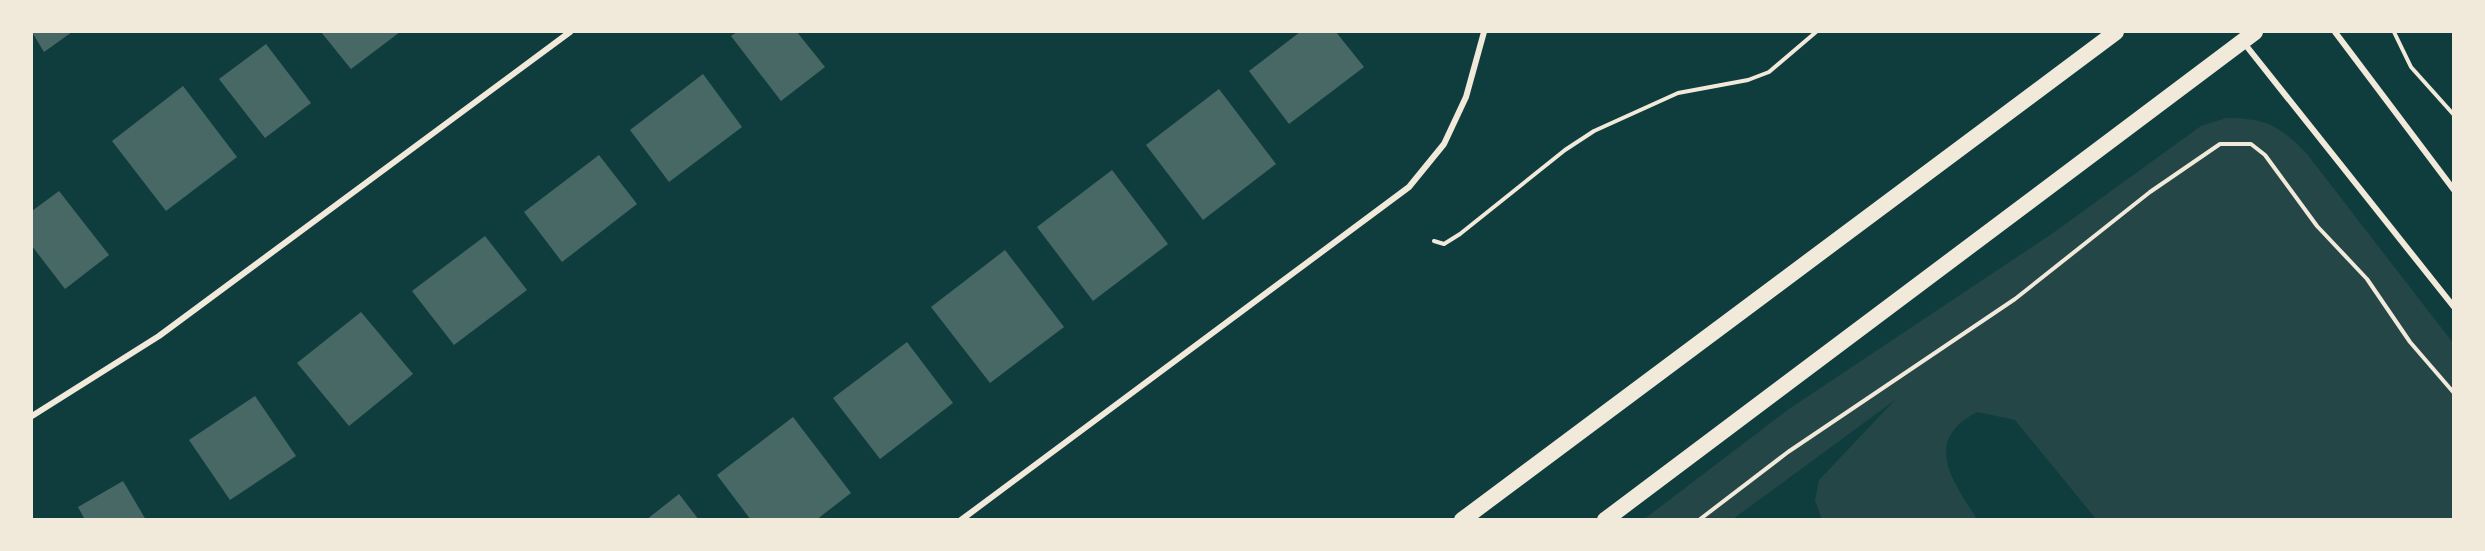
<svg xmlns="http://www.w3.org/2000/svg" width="2485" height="551" font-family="'DM Sans',sans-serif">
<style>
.green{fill:#244646}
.building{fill:#486865}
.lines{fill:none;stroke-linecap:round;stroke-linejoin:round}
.path{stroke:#f1e9da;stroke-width:4}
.minor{stroke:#f1e9da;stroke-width:6}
.trunk{stroke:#f1e9da;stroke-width:16}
</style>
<rect width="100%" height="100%" fill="#0f3d3e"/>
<path class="green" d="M2226,118C2266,118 2280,126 2307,154L2453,343V519H2096L2015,420L1977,412C1922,441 1952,480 1977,519H1822L1815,501L1819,480L1895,400L1733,519L1643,520L1789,409L2053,233L2201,126Z"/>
<g class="building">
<polygon points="32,32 72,32 44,52"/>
<polygon points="321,32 400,32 351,69"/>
<polygon points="737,32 797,32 825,67 781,101 731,36"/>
<polygon points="1300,32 1336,32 1364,67 1289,124 1249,71"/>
<polygon points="266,44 311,103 265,138 219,79"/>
<polygon points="703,74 742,127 669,182 630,130"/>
<polygon points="183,86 237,157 166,211 112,141"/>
<polygon points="1219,89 1276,164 1203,220 1146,145"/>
<polygon points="599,155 637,204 562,262 524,212"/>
<polygon points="1112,170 1168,244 1093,301 1037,227"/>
<polygon points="59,191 109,255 65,289 32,246 32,211"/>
<polygon points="485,236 527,290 454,345 412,291"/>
<polygon points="1005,250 1064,327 990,383 931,307"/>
<polygon points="361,312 413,374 349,426 297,363"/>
<polygon points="907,342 953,403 880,459 833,398"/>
<polygon points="255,396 296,456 230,500 189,440"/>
<polygon points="793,417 851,493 816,520 751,520 717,475"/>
<polygon points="123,481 146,520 85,520 78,507"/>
<polygon points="679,494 699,520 646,520"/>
</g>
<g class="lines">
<g class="path">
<polyline points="2394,32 2411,67 2454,115"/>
<polyline points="1434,241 1444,244 1460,234 1565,150 1594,131 1678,93 1748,80 1769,72 1816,32"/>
<polyline points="1699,520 1788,452 2015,299 2150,192 2220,144 2251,144 2265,155 2317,226 2367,279 2410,342 2454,393"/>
</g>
<g class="minor">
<polyline points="2335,32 2454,190"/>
<polyline points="2244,43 2454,307"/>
<polyline points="32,416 159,336 570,32"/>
<polyline points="961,520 1409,187 1444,144 1466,97 1484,32"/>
</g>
<g class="trunk">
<polyline points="1462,520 2116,32"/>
<polyline points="1605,520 2255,32"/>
</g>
</g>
<rect width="2485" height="551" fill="none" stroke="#f1e9da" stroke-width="66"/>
</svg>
